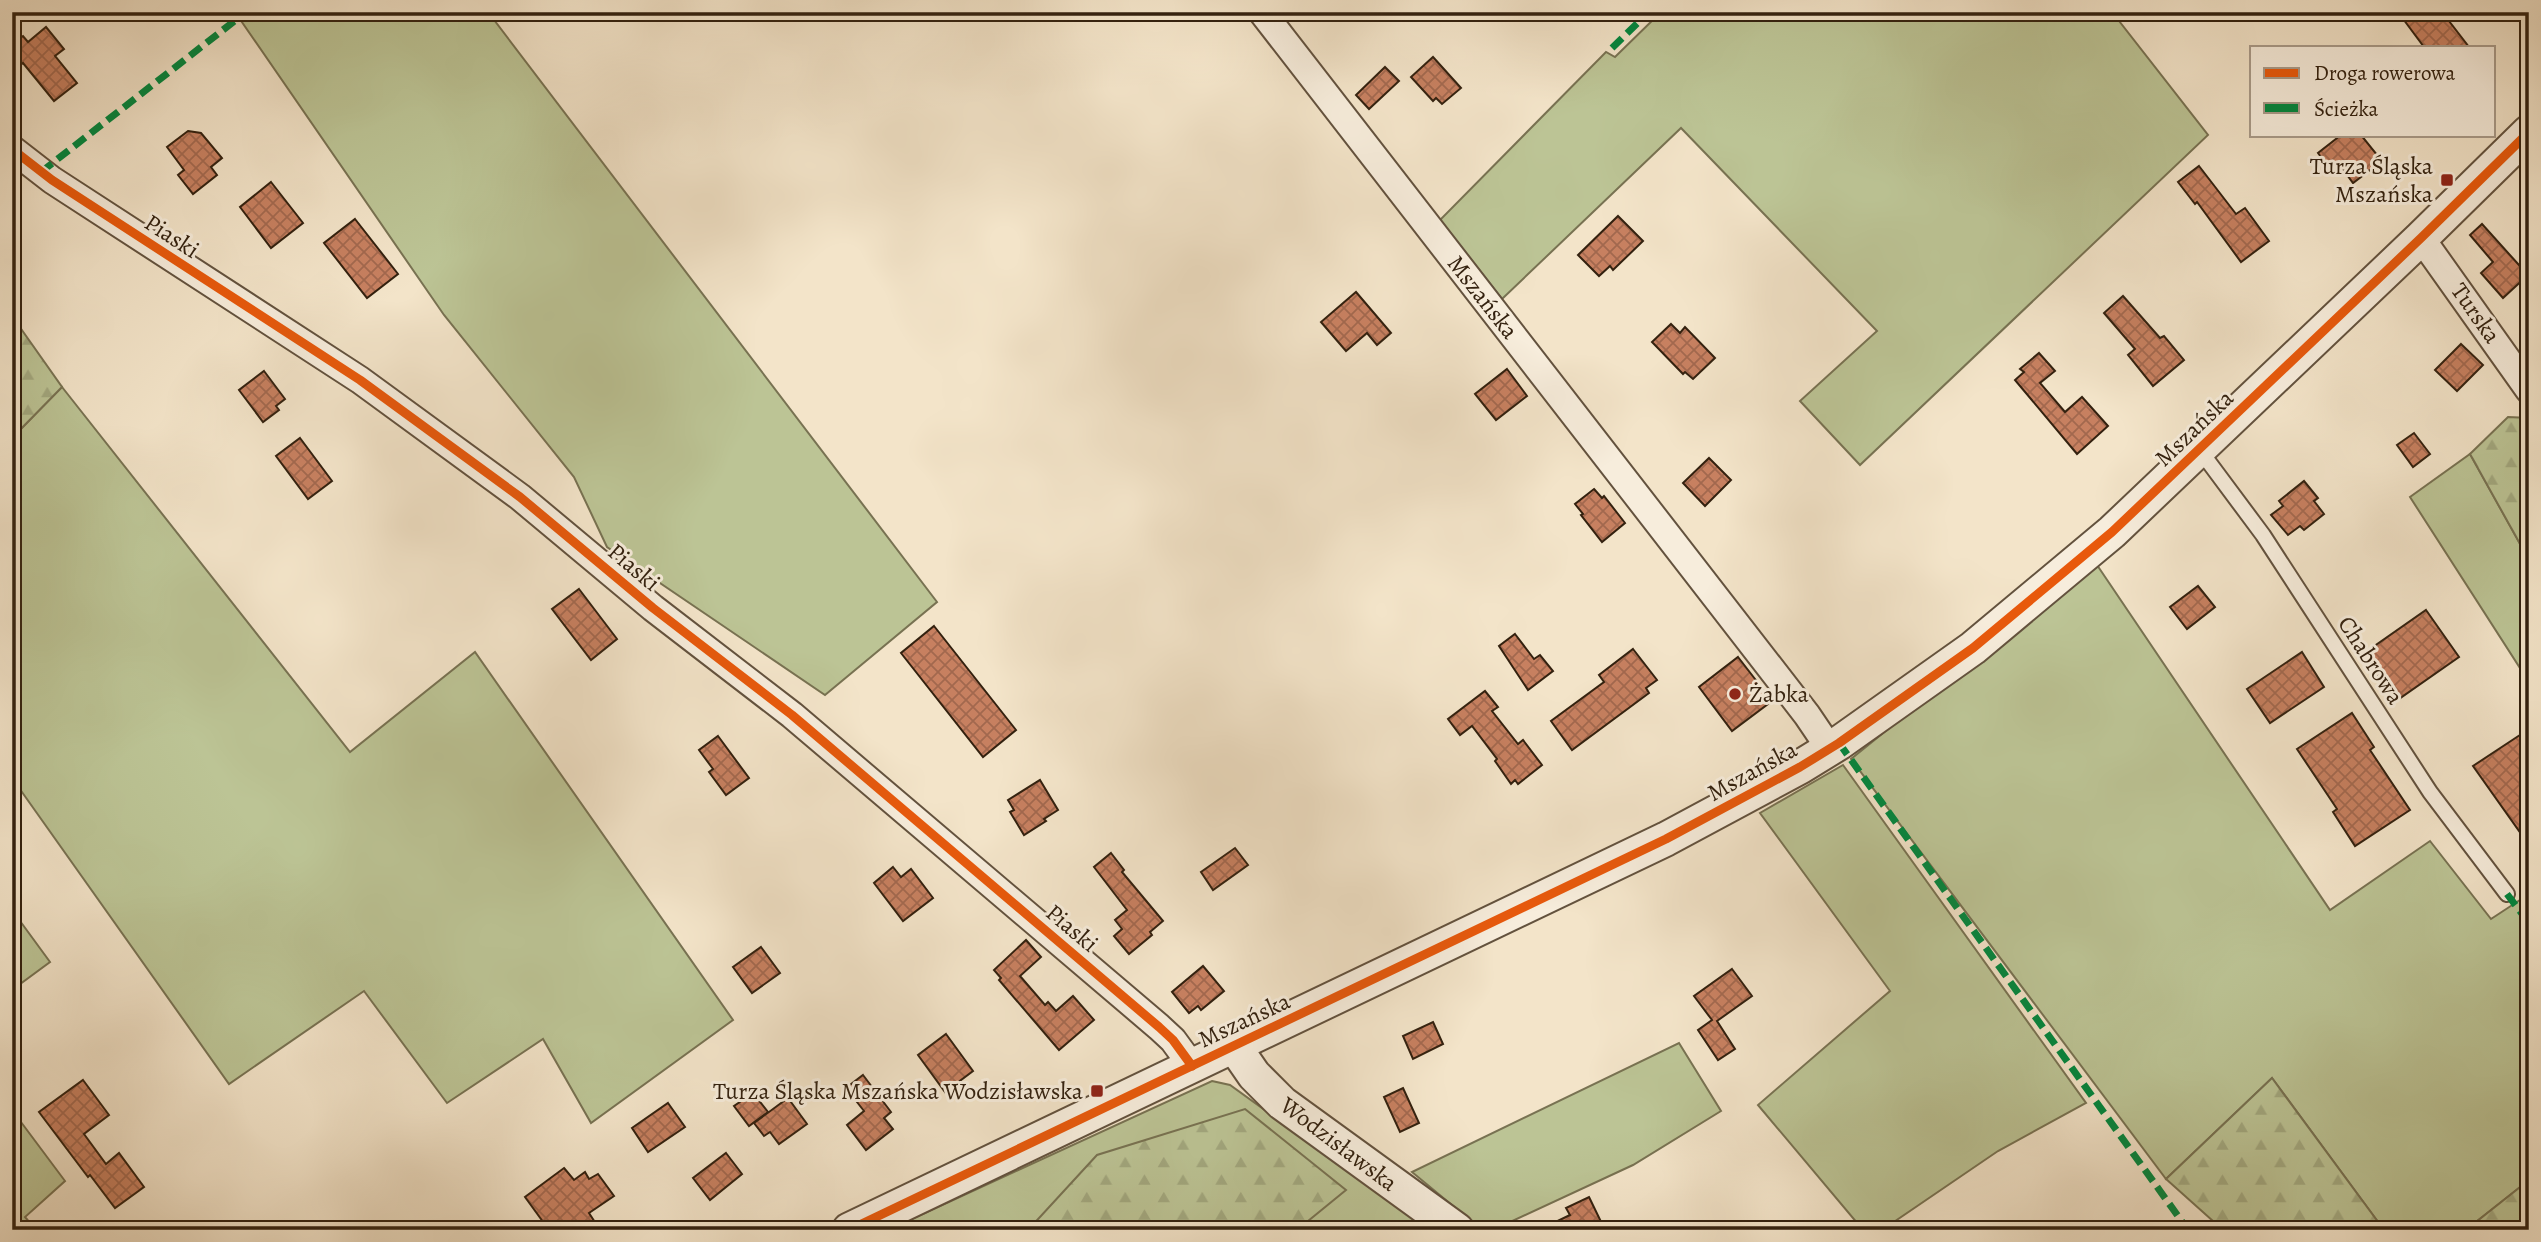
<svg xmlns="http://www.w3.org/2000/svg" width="2541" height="1242" font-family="Alegreya,serif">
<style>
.green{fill:#bcc495;stroke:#787252;stroke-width:2}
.forest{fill:url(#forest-firs);stroke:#787252;stroke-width:2}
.building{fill:url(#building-cross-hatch);stroke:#33210f;stroke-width:2}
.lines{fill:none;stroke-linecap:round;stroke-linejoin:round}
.service-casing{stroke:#63523e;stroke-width:18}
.minor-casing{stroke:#63523e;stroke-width:30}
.tertiary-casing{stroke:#63523e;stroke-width:37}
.service{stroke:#f7eddc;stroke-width:14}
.minor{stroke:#f7eddc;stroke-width:26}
.tertiary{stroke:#f7eddc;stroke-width:33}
.quiet{stroke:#00873e;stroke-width:7;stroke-dasharray:14 7;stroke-linecap:butt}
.cycleway-casing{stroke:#f7eddc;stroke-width:13}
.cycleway{stroke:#e8590c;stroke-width:9}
.poi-dot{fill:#8f2418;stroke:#f7eddc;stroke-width:2.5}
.labels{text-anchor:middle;stroke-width:6;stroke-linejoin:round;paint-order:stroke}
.poi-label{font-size:24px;fill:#33210f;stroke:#f7eddc;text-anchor:end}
.street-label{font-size:24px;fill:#33210f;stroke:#f7eddc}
</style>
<defs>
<pattern id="forest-firs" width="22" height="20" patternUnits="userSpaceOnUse" patternTransform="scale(1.75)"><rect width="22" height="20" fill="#bcc495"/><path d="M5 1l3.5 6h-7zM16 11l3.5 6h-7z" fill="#a2a87f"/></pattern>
<pattern id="building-cross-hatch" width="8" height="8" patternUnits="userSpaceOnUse" patternTransform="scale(1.75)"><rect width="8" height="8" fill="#c78060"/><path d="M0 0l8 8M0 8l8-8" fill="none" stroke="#a2684e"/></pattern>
</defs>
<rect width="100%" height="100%" fill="#f3e4c9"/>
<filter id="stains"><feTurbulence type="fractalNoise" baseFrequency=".00286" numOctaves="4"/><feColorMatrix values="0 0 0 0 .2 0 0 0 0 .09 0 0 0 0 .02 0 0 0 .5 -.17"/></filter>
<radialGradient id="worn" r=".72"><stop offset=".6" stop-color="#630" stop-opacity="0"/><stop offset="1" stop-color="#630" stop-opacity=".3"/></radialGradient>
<g class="green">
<polygon points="235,12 488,12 937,602 825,695 607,547 574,477 444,315"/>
<polygon points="1661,12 2112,12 2208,135 1860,465 1800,401 1877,331 1681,128 1502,299 1440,220 1606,52 1615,57"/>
<polygon points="62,387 350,752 475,652 733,1020 591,1123 543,1039 447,1103 364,991 229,1084 12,778 12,438"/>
<polygon points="2470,454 2529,560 2529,682 2410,497"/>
<polygon points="2095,562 2330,910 2430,841 2491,919 2529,894 2529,1180 2471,1226 2474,1230 2384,1230 2272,1078 2166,1179 1851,759"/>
<polygon points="1843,765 2086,1103 1998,1151 1882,1230 1863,1230 1758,1105 1890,991 1760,813"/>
<polygon points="12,910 50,962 12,990"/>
<polygon points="1679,1043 1721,1111 1633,1165 1493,1230 1482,1230 1412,1172"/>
<polygon points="1212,1081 1230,1085 1431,1230 888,1230"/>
<polygon points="12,1110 65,1181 25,1217 36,1230 12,1230"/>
</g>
<g class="forest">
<polygon points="12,316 62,387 12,438"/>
<polygon points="2508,417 2529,418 2529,560 2470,454"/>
<polygon points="2272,1078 2384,1230 2223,1230 2166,1179"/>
<polygon points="1245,1109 1346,1190 1297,1230 1028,1230 1097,1155"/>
<polygon points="2529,1180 2529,1230 2474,1230 2471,1226"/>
</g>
<g class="building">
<polygon points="2398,12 2442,12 2469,47 2424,47"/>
<polygon points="46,27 64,49 55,56 77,83 54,101 23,63 12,72 12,44 23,36 28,42"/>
<polygon points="1433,57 1461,88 1442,104 1436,98 1433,101 1411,77"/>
<polygon points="1385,67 1399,81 1369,109 1356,95"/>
<polygon points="188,131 201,133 222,158 211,167 217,175 193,194 178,175 184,170 167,147"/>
<polygon points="2341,135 2361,135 2382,161 2353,183 2342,168 2334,174 2318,153"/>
<polygon points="2199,166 2236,214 2245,208 2269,241 2241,262 2197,202 2195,204 2178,182"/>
<polygon points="271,182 303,223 271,248 240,207"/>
<polygon points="1618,216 1643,241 1613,270 1610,266 1599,276 1578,255"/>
<polygon points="355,219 398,274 367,298 324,243"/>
<polygon points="2482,224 2528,275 2503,298 2481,273 2493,262 2470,235"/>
<polygon points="1356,292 1391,333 1377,345 1367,333 1346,351 1321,322"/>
<polygon points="2123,296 2160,338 2164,336 2184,360 2153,386 2128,355 2135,349 2104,313"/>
<polygon points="1671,324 1680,333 1685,327 1715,358 1693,379 1685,372 1683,374 1652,342"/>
<polygon points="2461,344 2483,365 2457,391 2435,370"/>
<polygon points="2039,353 2055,371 2040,383 2065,412 2082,397 2108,426 2077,454 2015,380 2024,372 2020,369"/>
<polygon points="1507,369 1527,396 1496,420 1475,394"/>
<polygon points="264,371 285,399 276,406 279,410 263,422 239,390"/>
<polygon points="2414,433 2430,454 2413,467 2397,445"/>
<polygon points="300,438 332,481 308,499 276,456"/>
<polygon points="1709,458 1731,480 1705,506 1683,483"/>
<polygon points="2304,481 2318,498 2314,501 2324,514 2304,530 2300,526 2288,535 2271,515 2283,506 2279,501"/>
<polygon points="1594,489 1602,498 1604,496 1625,523 1602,542 1581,515 1583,514 1575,504"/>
<polygon points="2198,586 2215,607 2187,629 2170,607"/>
<polygon points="579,589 617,639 591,660 552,609"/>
<polygon points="2426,610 2459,657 2396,701 2363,654"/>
<polygon points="934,626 1016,730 983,757 901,653"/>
<polygon points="1515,634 1534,659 1540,655 1553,671 1528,690 1499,646"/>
<polygon points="1633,649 1657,680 1646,688 1649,693 1572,750 1551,721 1604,682 1599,675"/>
<polygon points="2302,652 2324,687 2270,723 2247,689"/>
<polygon points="1738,657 1772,701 1732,731 1699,687"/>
<polygon points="1485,691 1498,707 1492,711 1518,744 1523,740 1542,765 1518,784 1515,780 1511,784 1495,761 1497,759 1472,726 1460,735 1448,719"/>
<polygon points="2352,713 2374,747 2370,750 2410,810 2355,846 2333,812 2337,809 2297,749"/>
<polygon points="2529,729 2529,845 2473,766"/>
<polygon points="718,736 749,778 726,795 709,772 713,769 699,750"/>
<polygon points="1040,780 1058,810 1044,819 1046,821 1024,835 1010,812 1014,810 1008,800"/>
<polygon points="1235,848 1248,865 1213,890 1201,872"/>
<polygon points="1111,853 1124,870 1122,872 1163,921 1150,932 1152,935 1129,954 1114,936 1122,929 1115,920 1127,910 1094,867"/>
<polygon points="893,867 901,877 911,869 933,898 903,921 874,883"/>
<polygon points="1026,940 1041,957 1020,976 1045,1005 1048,1002 1056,1011 1073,996 1094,1020 1059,1050 999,980 1001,978 994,970"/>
<polygon points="761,947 780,973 752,993 733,967"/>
<polygon points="1203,966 1224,991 1201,1010 1198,1006 1189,1013 1172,992"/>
<polygon points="1732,969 1752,996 1717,1021 1735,1049 1718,1060 1698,1030 1712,1020 1694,996"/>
<polygon points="1433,1022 1443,1044 1413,1059 1403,1036"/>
<polygon points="946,1034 973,1071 945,1092 918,1055"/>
<polygon points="863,1075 891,1112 884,1118 893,1129 866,1150 847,1125 864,1111 846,1088"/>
<polygon points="83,1080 109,1115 84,1134 106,1164 119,1153 144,1187 115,1208 90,1175 88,1177 39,1112"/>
<polygon points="1403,1088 1419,1123 1400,1132 1384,1097"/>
<polygon points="753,1093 768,1112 749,1126 734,1106"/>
<polygon points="788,1098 807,1124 779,1144 770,1132 764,1136 754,1123"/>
<polygon points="668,1103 685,1127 648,1152 632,1128"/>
<polygon points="726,1153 742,1174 710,1200 693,1178"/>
<polygon points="564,1168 574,1180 585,1172 589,1179 598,1174 614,1196 589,1213 600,1230 549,1230 525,1197"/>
<polygon points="1589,1197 1605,1230 1539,1230 1570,1215 1566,1208"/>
</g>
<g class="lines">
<g class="service-casing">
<polyline id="service" points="2199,449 2263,535 2430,792 2507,894"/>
</g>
<g class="minor-casing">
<g id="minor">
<polyline points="1262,12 1807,715 1830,749"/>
<polyline points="12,149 52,180 360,380 520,497 653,608 792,715 1159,1027 1173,1040 1192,1066"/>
<polyline points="2421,238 2529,390"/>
</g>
</g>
<g class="tertiary-casing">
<g id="tertiary">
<polyline points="1234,1046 1254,1075 1282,1103 1457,1230"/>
<polyline points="849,1230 1666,839 1800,767 1839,743 1973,648 2112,532 2421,238 2529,132"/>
</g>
</g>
<use href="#service" class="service"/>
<use href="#minor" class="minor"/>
<use href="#tertiary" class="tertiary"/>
<g class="quiet">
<polyline points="1612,48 1649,12"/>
<polyline points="41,172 246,12"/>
<polyline points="1839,743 2188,1230"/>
<polyline points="2507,894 2529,923"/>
</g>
<g class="cycleway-casing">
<g id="cycleway">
<polyline points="12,149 52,180 360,380 520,497 653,608 792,715 1159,1027 1173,1040 1192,1066"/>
<polyline points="849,1230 1666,839 1800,767 1839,743 1973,648 2112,532 2421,238 2529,132"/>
</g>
</g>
<use href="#cycleway" class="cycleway"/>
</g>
<g class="poi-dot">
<rect x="2440" y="173" width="14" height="14" rx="3.5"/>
<circle cx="1735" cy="694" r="7"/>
<rect x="1090" y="1084" width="14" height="14" rx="3.5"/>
</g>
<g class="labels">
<g class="poi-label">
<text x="2433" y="174">Turza Śląska<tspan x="2433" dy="28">Mszańska</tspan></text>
<text x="1749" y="702" text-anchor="start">Żabka</text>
<text x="1083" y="1099">Turza Śląska Mszańska Wodzisławska</text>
</g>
<g class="street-label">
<text transform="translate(172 236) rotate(33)" y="8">Piaski</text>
<text transform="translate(1483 297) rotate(52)" y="8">Mszańska</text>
<text transform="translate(2476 313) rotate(55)" y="8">Turska</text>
<text transform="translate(2194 428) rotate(-44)" y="8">Mszańska</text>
<text transform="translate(634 567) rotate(40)" y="8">Piaski</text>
<text transform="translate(2371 660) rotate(57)" y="8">Chabrowa</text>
<text transform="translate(1752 771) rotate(-29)" y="8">Mszańska</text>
<text transform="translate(1072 928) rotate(40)" y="8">Piaski</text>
<text transform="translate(1244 1020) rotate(-25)" y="8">Mszańska</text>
<text transform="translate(1339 1144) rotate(37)" y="8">Wodzisławska</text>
</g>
</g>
<rect width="2541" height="1242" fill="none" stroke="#f3e4c9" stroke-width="42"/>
<rect x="14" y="14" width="2513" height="1214" fill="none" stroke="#33210f" stroke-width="3.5"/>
<rect x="21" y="21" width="2499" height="1200" fill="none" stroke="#33210f" stroke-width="2"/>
<rect x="2250" y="46" width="245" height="91" fill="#f7eddc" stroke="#a99b8a" stroke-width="2"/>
<rect x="2264" y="68" width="35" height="10" fill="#e8590c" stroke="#a99b8a" stroke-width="2"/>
<text x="2314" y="80" font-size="21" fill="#33210f">Droga rowerowa</text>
<rect x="2264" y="103" width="35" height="10" fill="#00873e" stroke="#a99b8a" stroke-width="2"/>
<text x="2314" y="116" font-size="21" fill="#33210f">Ścieżka</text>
<rect width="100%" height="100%" filter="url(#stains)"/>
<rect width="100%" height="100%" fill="url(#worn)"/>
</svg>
